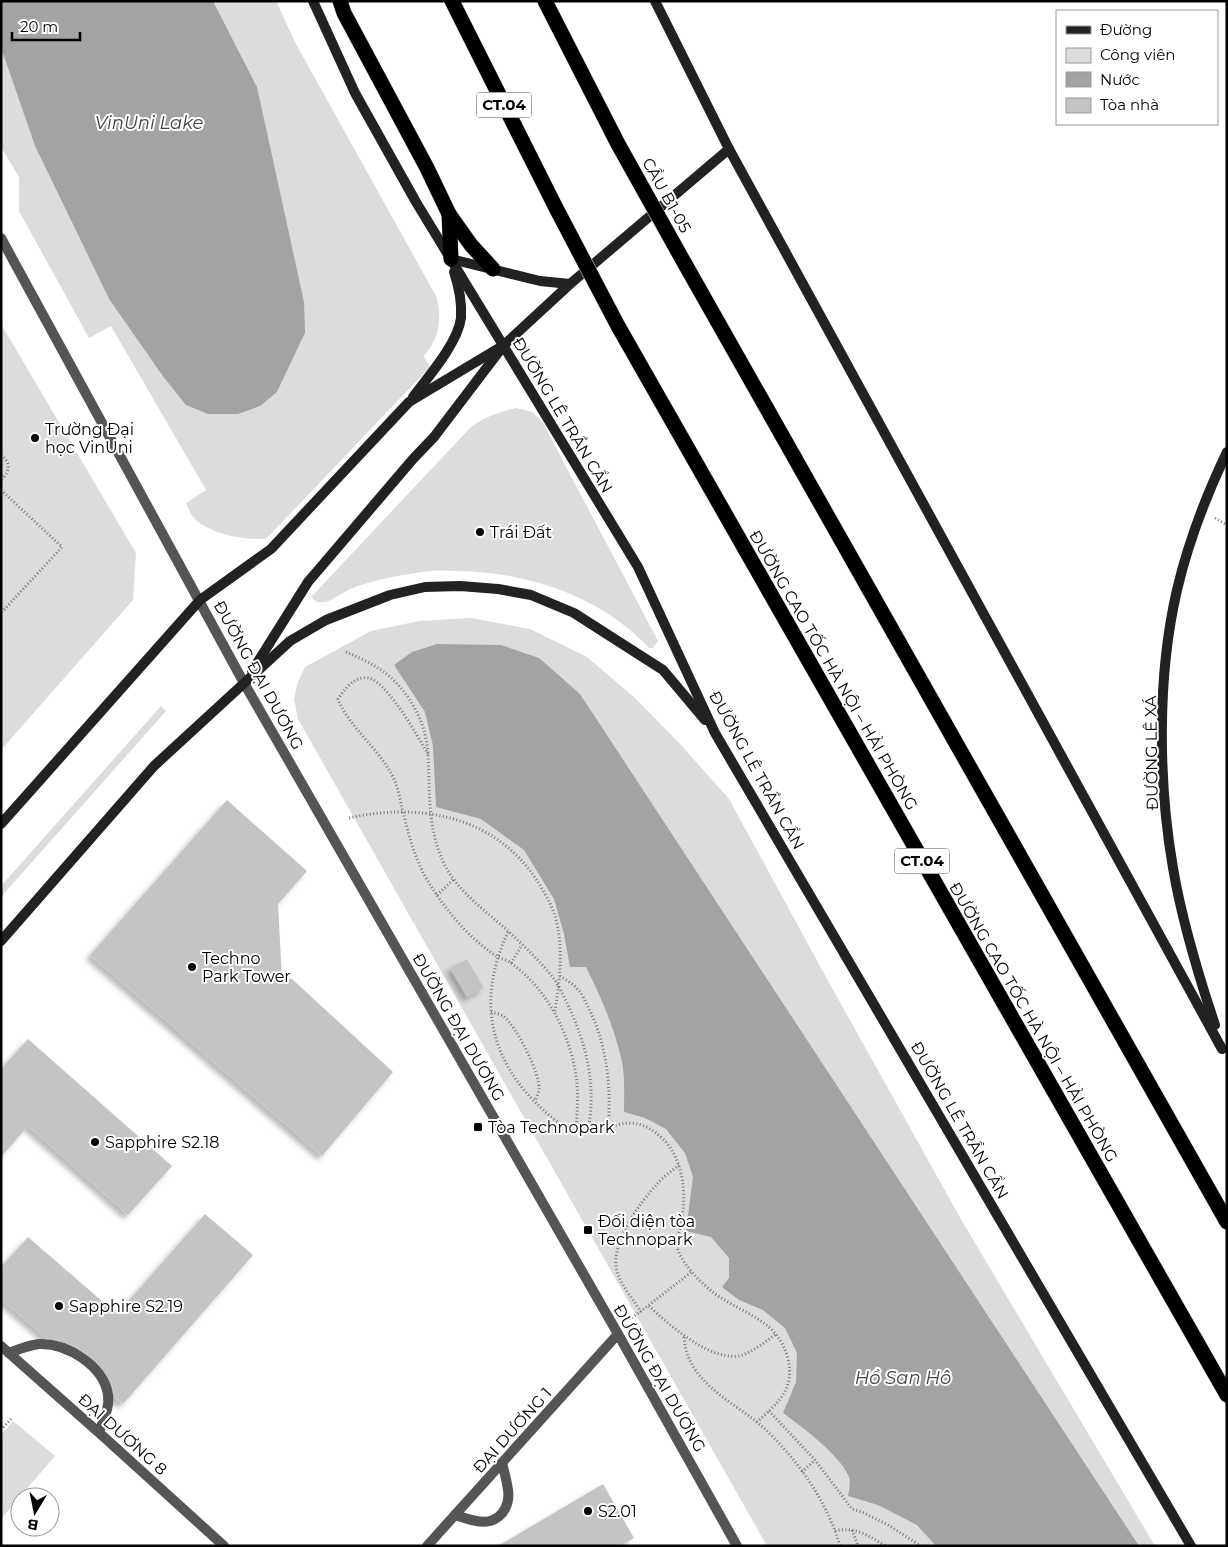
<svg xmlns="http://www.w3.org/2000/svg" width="1228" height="1547" font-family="Montserrat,sans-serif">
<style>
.green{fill:#dcdcdc}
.water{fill:#a3a3a3}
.building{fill:#c4c4c4;filter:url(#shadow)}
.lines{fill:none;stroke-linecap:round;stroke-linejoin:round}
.motorway-casing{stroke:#dbdbdb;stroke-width:16}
.path{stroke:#777;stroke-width:3;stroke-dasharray:1 2.5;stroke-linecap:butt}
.service{stroke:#555;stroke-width:10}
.minor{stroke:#555;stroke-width:10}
.secondary{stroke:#222;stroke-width:10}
.motorway{stroke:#000;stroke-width:15}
.motorway-bridge-casing{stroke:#dbdbdb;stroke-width:16;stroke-linecap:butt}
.motorway-bridge{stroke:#000;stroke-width:15}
.poi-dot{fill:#000;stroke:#fff;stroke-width:2}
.labels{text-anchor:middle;stroke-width:4;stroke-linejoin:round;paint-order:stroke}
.shield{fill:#fff;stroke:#4c4c4c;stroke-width:1}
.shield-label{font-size:15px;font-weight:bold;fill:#000}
.street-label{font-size:16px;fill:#000;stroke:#fff}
.poi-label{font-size:16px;fill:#000;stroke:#fff;text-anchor:start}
.water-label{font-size:18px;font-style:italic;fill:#444;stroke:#fff}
</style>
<defs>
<filter id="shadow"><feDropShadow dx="-4.5" dy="4.5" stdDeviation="2.5" flood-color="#0004"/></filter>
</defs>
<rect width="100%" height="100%" fill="#fff"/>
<g class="green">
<path d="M213,1H276L296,44L436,296C443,318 439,339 424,356L430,367L267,538C248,542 206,533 193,517C190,513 188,507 186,503L206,490L111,326L89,338L19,211V177L1,147V48L35,146L109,299L162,375L277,392L305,333L257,87Z"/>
<polygon points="1,324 136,553 133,600 1,750"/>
<path d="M516,408L532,412L542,421L658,641L653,648H649C601,596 527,572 458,571C449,571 440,570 431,571C404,574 375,579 350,589C338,594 325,609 313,599L312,596L470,428C484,417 499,412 516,408Z"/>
<polygon points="471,618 530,629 587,657 634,697 682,746 729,799 827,979 962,1221 1155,1546 767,1546 298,719 294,699 298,682 305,667 371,631 419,621"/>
<polygon points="161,706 166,711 1,897 1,886"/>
<polygon points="13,1421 55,1456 1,1519 1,1435"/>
</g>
<g class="water">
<polygon points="1,1 213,1 257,87 304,302 305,333 277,392 260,406 238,414 208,414 186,405 162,375 109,299 35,146 1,48"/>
<path d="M437,644L501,645L539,658L580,694L1139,1546H936L917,1525L878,1505L848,1496C849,1491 851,1482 849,1477C840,1455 802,1427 783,1413L796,1382L797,1353L785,1328L763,1310L739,1300L722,1287L729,1278V1258L711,1237L686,1231L693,1177L685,1153L666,1129L645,1118L624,1112C624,1096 625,1077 622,1062C615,1029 601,997 586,967H570L564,934L554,899L524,850L481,819L436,807L433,746L425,712L394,665L412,652Z"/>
</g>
<g class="building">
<polygon points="227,800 307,871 278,904 282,979 292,979 393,1072 322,1156 90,955"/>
<polygon points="467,959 484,988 467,997 450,968"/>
<polygon points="28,1039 172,1166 128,1215 28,1126 1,1157 1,1069"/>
<polygon points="205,1214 253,1255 123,1404 115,1398 111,1381 96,1361 75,1346 63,1341 46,1338 1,1299 1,1267 28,1237 117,1314"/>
<polygon points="603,1484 634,1538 620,1546 498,1546"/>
</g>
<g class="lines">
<g class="motorway-casing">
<g id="motorway">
<polyline points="340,1 344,13 427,168 449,214 451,259"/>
<polyline points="452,1 556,208"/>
<polyline points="545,1 618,144"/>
<polyline points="449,214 471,245 493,269"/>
<polyline points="685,264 1227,1222"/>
<polyline points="618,326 1227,1395"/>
</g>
</g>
<g class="path">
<path d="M1,455C11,462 10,472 1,480"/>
<polyline points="1,490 62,547 1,613"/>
<polyline points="1215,518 1227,525"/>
<path d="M346,652C360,658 376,665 389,676C411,695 427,725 428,755C430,793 427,834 447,869C461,894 487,912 508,931C524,946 541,962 555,980C563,993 569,1007 575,1021C590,1059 595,1091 588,1132"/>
<path d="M428,754C418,737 387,681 368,678C354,676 345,689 338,699C350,729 380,749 394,779C398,788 400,799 402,808C409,836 416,865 433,889C448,913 473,942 498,957C502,959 507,960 511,963C547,989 569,1032 576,1075C579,1094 577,1113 576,1132"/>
<path d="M349,818C420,802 494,816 536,879C543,890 551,903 555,916C564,947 560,980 555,1011"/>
<polyline points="437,895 454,879"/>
<path d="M508,932C479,994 486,1052 535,1102C546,1113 560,1126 574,1131C604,1141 626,1103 663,1139C684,1160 687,1196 681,1224C679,1233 675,1240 678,1250C684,1266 701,1283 714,1293C742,1314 778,1319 788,1359C795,1389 778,1403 757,1422"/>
<polyline points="511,963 522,945"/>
<path d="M560,976C566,980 574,984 578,990C582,993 584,999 586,1003C606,1039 612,1086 608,1127"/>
<path d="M491,1012C495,1013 500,1014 503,1016C516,1025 541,1075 539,1090C538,1094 536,1098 535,1101"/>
<path d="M649,1306C669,1325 713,1364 743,1355C755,1350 765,1342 776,1334"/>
<path d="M641,1312C634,1300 623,1288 618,1275C607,1247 640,1202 658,1183C664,1176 672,1171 679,1165"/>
<polyline points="632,1318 693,1271"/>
<path d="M684,1337C687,1385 737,1402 767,1431C800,1463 827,1502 840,1546"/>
<polyline points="769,1411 815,1460 852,1509 862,1512 888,1525 921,1546"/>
<polyline points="1,1430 11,1419"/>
<polyline points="802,1472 815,1460"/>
<polyline points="852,1530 858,1546"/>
<path d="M835,1531C854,1526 870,1536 885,1546"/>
</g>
<g class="service">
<path d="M9,1353C19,1349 29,1345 39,1344C67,1343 104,1366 108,1395C110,1408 103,1420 99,1432"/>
<path d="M455,1515C465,1518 479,1524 490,1521C504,1517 510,1503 508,1490C507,1481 504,1471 502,1463"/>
</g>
<g class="minor">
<polyline points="1,238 244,683 618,1334 737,1546"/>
<polyline points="1,1346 105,1438 224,1546"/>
<polyline points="427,1546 618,1334"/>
</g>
<g class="secondary">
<polyline points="313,1 355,93 416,202 638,567 715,733 1191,1546"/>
<polyline points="655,1 729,149 1222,1049"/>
<polyline points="451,259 540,281 570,284"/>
<path d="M413,397C428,377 458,343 461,318C462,302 459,287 454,272"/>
<polyline points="252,671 308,582 413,459 434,437 504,345 570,284 729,149"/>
<polyline points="1,824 200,600 271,549 409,402 499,348"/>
<polyline points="1,941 154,766 290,641 326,620 390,595 425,587 460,586 498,589 531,595 574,613 663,670 705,720"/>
<path d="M1215,1025C1198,974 1182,921 1173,868C1158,781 1157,676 1177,590C1188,543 1206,496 1227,452"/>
</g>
<use href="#motorway" class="motorway"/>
<g class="motorway-bridge-casing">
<g id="motorway-bridge">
<polyline points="618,144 685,264"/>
<polyline points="556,208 618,326"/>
</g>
</g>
<use href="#motorway-bridge" class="motorway-bridge"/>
</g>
<g class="poi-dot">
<circle cx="35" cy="438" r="5"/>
<circle cx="480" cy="532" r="5"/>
<circle cx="192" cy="967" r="5"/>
<rect x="473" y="1122" width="10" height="10" rx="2.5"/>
<circle cx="95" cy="1142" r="5"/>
<rect x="583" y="1225" width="10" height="10" rx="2.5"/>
<circle cx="59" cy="1306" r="5"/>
<circle cx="588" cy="1511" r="5"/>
</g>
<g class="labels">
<g class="shield">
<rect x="476.5" y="92.5" width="55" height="25" rx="4"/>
<rect x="894.5" y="848.5" width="55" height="25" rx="4"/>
</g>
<g class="shield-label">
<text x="504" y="110">CT.04</text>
<text x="922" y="866">CT.04</text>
</g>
<g class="street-label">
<text transform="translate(667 195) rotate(61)" y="6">CẦU B1-05</text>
<text transform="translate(563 415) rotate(59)" y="6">ĐƯỜNG LÊ TRẦN CẨN</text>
<text transform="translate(834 670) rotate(60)" y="6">ĐƯỜNG CAO TỐC HÀ NỘI – HẢI PHÒNG</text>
<text transform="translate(259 675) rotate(61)" y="6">ĐƯỜNG ĐẠI DƯƠNG</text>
<text transform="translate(1151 753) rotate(-91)" y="6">ĐƯỜNG LÊ XÁ</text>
<text transform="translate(757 770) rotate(61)" y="6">ĐƯỜNG LÊ TRẦN CẨN</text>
<text transform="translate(1034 1022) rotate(60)" y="6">ĐƯỜNG CAO TỐC HÀ NỘI – HẢI PHÒNG</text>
<text transform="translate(459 1027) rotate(60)" y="6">ĐƯỜNG ĐẠI DƯƠNG</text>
<text transform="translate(960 1120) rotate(60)" y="6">ĐƯỜNG LÊ TRẦN CẨN</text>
<text transform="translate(660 1378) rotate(60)" y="6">ĐƯỜNG ĐẠI DƯƠNG</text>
<text transform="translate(512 1430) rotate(-48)" y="6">ĐẠI DƯƠNG 1</text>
<text transform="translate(123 1434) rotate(42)" y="6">ĐẠI DƯƠNG 8</text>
</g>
<g class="poi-label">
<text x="45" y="435">Trường Đại<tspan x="45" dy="18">học VinUni</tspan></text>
<text x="490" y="538">Trái Đất</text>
<text x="202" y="964">Techno<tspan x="202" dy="18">Park Tower</tspan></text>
<text x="488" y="1133">Tòa Technopark</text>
<text x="105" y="1148">Sapphire S2.18</text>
<text x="598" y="1227">Đối diện tòa<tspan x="598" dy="18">Technopark</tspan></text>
<text x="69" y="1312">Sapphire S2.19</text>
<text x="598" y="1517">S2.01</text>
</g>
<g class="water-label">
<text x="149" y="129">VinUni Lake</text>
<text x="903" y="1384">Hồ San Hô</text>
</g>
</g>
<rect width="1228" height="1547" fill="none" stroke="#000000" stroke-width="5"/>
<rect x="1056" y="10" width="162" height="115" fill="#ffffff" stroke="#999999"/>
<rect x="1066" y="26" width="25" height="8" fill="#222222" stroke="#999999"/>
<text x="1100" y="35" font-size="15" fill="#000000">Đường</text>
<rect x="1066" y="48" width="25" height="15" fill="#dcdcdc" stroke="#999999"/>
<text x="1100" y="60" font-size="15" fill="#000000">Công viên</text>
<rect x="1066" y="72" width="25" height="15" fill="#a3a3a3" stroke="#999999"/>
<text x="1100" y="85" font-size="15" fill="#000000">Nước</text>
<rect x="1066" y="98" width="25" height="15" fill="#c4c4c4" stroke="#999999"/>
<text x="1100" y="110" font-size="15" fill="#000000">Tòa nhà</text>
<g transform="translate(35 1512) rotate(190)"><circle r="24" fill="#ffffff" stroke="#999999"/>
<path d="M0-4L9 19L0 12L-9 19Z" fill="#000000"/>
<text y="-8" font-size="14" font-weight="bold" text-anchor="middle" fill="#000000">B</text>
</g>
<path d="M12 32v8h68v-8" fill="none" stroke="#000000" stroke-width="2.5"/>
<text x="20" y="32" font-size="15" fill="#000000" stroke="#ffffff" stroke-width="4" paint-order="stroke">20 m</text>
</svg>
